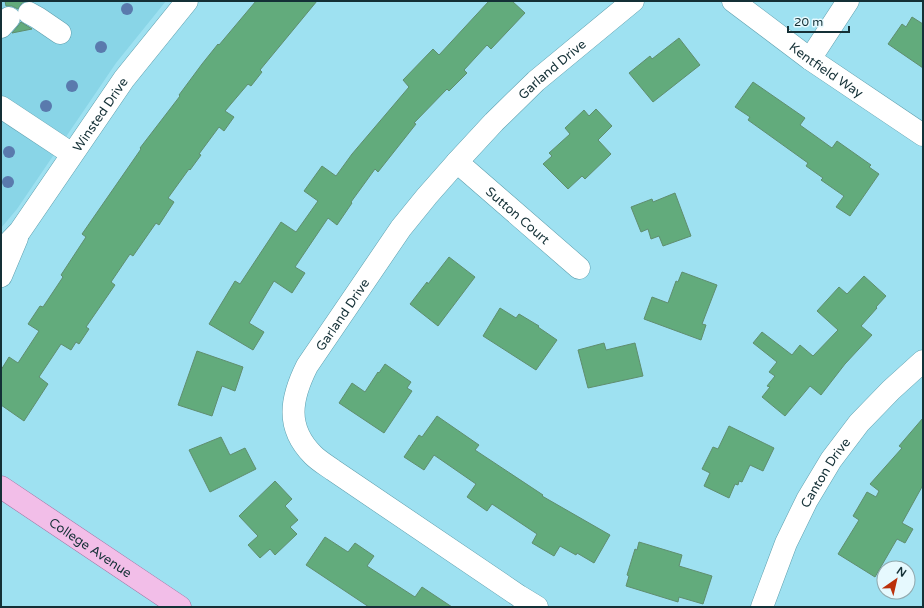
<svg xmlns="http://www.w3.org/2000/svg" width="924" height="608" font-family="'Varela Round',sans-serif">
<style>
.built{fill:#89d5e7}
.building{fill:#62ab7c;stroke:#5f8e6f}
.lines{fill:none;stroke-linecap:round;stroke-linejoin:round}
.minor-casing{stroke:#5e9fae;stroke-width:23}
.major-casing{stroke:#9f70a0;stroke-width:23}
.minor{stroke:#fff;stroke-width:22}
.major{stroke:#f2bee8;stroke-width:22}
.tree{fill:#5a7aad}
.labels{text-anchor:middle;stroke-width:4;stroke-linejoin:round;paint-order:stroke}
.street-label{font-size:13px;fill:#143036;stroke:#e6f9fe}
</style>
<rect width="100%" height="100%" fill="#9ee1f1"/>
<polygon class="built" points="1,1 166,1 116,63 17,209 1,228"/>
<g class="building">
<polygon points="5,1 26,1 22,3 18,9 12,6 6,6"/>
<polygon points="256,1 317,1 260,70 262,72 251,86 248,84 225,111 234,117 224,131 219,127 199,154 201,155 190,170 189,169 168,198 174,202 159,225 156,223 133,256 130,254 111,282 115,285 86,327 89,329 79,344 76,342 71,350 61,344 39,377 48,384 24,421 1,405 1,370 9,357 18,363 39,331 28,324 40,306 43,307 63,277 61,275 86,237 82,234 141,149 140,148 180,96 179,95 202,64 218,44 219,45"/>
<polygon points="489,1 512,1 525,13 491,49 487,45 464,70 467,73 449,91 447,89 414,123 416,124 378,172 375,169 351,202 352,203 337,225 328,218 295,267 305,273 292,293 274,281 249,323 264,332 253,350 209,324 235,281 240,284 281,222 296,232 318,201 304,191 322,166 336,176 352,154 409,87 403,80 433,49 439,55"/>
<polygon points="912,17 923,24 923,68 888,44 902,24 906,27"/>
<polygon points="21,22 32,29 12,33 18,26"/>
<polygon points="679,38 700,65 653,102 629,73 650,56 652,59"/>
<polygon points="753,82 805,118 800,125 832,148 837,141 871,165 869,167 879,174 850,216 836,207 844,196 821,180 823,178 806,166 808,163 748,120 750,117 735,107"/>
<polygon points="596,109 612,126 598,140 611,154 585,179 582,176 568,189 543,164 552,156 549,153 570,134 565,128 584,110 589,116"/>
<polygon points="675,193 691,236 663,246 659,236 651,239 648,229 641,232 631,207 652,199 653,202"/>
<polygon points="449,257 475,277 438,326 410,304 427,282 428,284"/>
<polygon points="682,272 717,285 702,324 706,325 701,340 644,319 652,297 668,303 676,281 678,282"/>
<polygon points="864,276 886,296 876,307 877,308 861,326 872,335 845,364 821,395 810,386 785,416 762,397 770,387 767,386 775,376 769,372 777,362 753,343 762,332 792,355 800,345 813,356 838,330 817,311 839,287 847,294"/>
<polygon points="500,308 516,318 519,314 539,326 538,327 557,340 536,370 483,336"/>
<polygon points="604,343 606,350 635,343 643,376 588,388 578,350"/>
<polygon points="197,351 243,367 235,391 222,386 212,416 178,405"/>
<polygon points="385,364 411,382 407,388 412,391 384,433 339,403 352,383 365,392 378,372 379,373"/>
<polygon points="437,416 479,445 475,450 543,495 542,496 610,535 594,563 577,553 576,555 560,546 554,556 532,543 537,534 492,504 487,511 467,497 476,484 434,455 424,470 404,457 419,435 422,437"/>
<polygon points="923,418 923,485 902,523 913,529 905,543 897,539 875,577 838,554 859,520 853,516 867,492 876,497 879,491 870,484 902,448 899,446"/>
<polygon points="729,426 774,448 763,471 750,465 742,482 739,481 738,485 735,484 729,498 704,486 710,473 702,469 713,447 718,449"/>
<polygon points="221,437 230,455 245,448 256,469 210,492 189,450"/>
<polygon points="275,481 292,499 285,506 298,520 290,527 297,534 275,555 270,549 260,558 248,545 258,536 239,516"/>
<polygon points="325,537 348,552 355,543 374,556 367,566 415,597 422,587 452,607 369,607 306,565"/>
<polygon points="639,542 682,555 679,566 712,576 703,604 679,597 678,602 626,586 629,576 627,575 635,549 637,550"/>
</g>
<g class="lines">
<g class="minor-casing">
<g id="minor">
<path id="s1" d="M733,1L810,59L923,135"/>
<polyline points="29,13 38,18 60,33"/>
<polyline points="1,27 9,18"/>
<polyline points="810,59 848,1"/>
<polyline points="1,107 72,154"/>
<path id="s2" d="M457,162L579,268"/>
<path id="s3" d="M1,251L20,231L124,79L187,1"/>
<polyline points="1,276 17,238"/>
<path id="s4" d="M537,607L519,596L333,470C326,465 319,461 313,455C285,427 291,398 307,366L401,228L427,196L457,162L494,122L536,81L633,1"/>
<path id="s5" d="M762,607L786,543L807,500L831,460L859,423L891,390L923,361"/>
</g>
</g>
<g class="major-casing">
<g id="major">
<path id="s6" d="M1,487L180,607"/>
</g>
</g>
<use href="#minor" class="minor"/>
<use href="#major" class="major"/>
</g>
<g class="tree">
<circle cx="127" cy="9" r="6"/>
<circle cx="101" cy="47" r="6"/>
<circle cx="72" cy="86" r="6"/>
<circle cx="46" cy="106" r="6"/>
<circle cx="9" cy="152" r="6"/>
<circle cx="8" cy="182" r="6"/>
</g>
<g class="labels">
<g class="street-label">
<text dy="5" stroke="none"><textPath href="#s4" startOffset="754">Garland Drive</textPath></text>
<text dy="5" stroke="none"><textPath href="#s1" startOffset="116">Kentfield Way</textPath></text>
<text dy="5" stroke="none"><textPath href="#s3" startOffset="169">Winsted Drive</textPath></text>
<text dy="5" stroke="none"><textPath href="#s2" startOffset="81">Sutton Court</textPath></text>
<text dy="5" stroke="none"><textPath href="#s4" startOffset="430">Garland Drive</textPath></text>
<text dy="5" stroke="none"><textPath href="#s5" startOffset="149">Canton Drive</textPath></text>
<text dy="5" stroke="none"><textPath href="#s6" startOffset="108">College Avenue</textPath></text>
</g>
</g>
<rect width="924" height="608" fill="none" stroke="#143036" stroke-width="4"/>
<g transform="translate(896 580) rotate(34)"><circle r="19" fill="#e6f9fe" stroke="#92a9ae"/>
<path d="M0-3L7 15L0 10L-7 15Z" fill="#bb310b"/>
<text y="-6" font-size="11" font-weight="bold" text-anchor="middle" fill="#143036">N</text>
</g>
<path d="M788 26v6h61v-6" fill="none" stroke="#143036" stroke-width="2"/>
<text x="794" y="26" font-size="12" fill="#143036" stroke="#e6f9fe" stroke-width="3" paint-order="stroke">20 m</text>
</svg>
